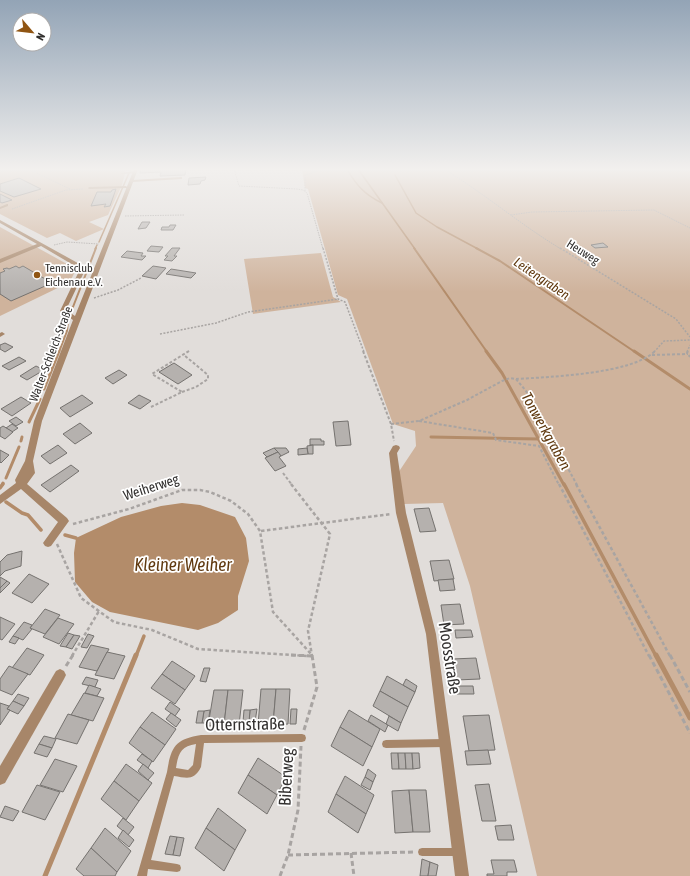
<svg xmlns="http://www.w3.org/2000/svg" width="690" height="876" font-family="'Asap Condensed',sans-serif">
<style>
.green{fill:#cfb39c}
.water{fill:#b38c6a}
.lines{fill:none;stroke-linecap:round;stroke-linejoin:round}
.stream-far4{stroke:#b38c6a;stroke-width:1.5}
.stream-far3{stroke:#b38c6a;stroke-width:2}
.stream-far2{stroke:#b38c6a;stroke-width:3}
.stream-far1{stroke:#b38c6a;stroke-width:3.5}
.stream{stroke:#b38c6a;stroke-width:5}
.building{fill:#b5b1ae;stroke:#75726f}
.path-far4{stroke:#a8a4a2;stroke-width:1;stroke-dasharray:1.5 1;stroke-linecap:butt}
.path-far3{stroke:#a8a4a2;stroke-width:1.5;stroke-dasharray:2 1.5;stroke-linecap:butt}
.path-far2{stroke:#a8a4a2;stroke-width:2;stroke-dasharray:3 2;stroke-linecap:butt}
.path-far1{stroke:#a8a4a2;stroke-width:2.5;stroke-dasharray:3.5 2.5;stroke-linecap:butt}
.path{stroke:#a8a4a2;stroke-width:3;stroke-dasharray:5 3;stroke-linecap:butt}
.service{fill:#a78669;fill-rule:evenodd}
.minor{fill:#a78669;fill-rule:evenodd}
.poi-dot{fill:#905513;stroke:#fff;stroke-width:1.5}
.labels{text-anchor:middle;stroke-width:3.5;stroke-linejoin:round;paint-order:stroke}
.far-street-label{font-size:12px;fill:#32302f;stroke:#fff}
.far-poi-label{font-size:12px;fill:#32302f;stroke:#fff;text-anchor:start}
.far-water-label{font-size:13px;font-style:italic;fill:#60390f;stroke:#fff}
.street-label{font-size:14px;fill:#32302f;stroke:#fff}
.water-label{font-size:15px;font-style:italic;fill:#60390f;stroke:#fff}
.near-street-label{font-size:17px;fill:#32302f;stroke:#fff}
.near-water-label{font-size:18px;font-style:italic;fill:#60390f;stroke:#fff}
</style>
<rect width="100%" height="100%" fill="#e1ddda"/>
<g class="green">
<polygon points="0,169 126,169 122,185 108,215 89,222 104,229 76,241 60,233 47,238 0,214"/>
<polygon points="302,169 690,169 690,876 537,876 470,586 443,503 404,504 398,473 416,446 415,431 393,424 347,299 338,295 308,189 305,188"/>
<polygon points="0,227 76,269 70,282 0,316"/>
<polygon points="321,253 333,297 341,302 253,314 244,259"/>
</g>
<polygon class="water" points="182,503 200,505 235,517 246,538 249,561 238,596 238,610 218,623 198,630 110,612 92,602 75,582 74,553 76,538 121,517 161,506"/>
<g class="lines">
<g class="stream-far4">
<path d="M347,169C356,185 365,195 382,203"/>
<polyline points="358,169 415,249"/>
<polyline points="395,175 416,213 437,227 478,249"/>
<polyline points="99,242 129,173"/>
<polyline points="95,249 97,245"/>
</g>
<g class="stream-far3">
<polyline points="414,248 487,352"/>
<polyline points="476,248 500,261 635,352"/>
<polyline points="71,312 96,248"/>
<polyline points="59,352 67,331 68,321"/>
</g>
<g class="stream-far2">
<polyline points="486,351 502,373 564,485"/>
<polyline points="634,351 690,389"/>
<polyline points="44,389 59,351"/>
<polyline points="29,422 40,399"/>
<polyline points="431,437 540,439"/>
<polyline points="21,441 22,437"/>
<polyline points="6,478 19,447"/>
<polyline points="2,485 3,483"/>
</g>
<g class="stream-far1">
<polyline points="564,484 656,656"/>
<polyline points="0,488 3,484"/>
<polyline points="6,502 22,513 28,515 41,530"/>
<polyline points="65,535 76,538"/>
<polyline points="136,656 144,636"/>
</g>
<g class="stream">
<polyline points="656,655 690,718"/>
<polyline points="45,876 136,655"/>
</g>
</g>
<g class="building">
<polygon points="141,169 186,169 185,175 160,176 161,172 140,173"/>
<polygon points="206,177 205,180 201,181 200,184 188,185 189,178"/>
<polygon points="19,178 41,189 14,197 0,191 0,184"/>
<polygon points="116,189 110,206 104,207 106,204 91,206 97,192 111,192 112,190"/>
<polygon points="0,194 12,200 2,203 0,202"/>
<polygon points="142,222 150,222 146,228 138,229"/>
<polygon points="170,225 176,225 173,230 161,230 162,227 169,227"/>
<polygon points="603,243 608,247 595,248 591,245"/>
<polygon points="151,246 163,247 159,252 147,251"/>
<polygon points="172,248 180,248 174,256 177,256 172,261 164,260 168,256 165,256"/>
<polygon points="127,251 143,253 141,256 146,256 142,260 121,257"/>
<polygon points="16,266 19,268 23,266 52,283 11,301 0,294 0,273 5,271 3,269 7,268 9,269"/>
<polygon points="153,266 166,268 156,279 142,276"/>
<polygon points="171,269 196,273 191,278 166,274"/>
<polygon points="5,343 13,347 5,352 0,349 0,345"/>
<polygon points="19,357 26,361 9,370 2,366"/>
<polygon points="174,363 192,375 178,384 159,372"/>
<polygon points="36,366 44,370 27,380 20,376"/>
<polygon points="119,370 127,375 113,384 105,378"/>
<polygon points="82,395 93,403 70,417 60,408"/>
<polygon points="139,395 151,401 140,409 128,403"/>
<polygon points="21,397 31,403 12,416 1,409"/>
<polygon points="16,417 23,422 16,426 9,421"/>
<polygon points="348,421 351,445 336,446 333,422"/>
<polygon points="80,423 92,433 75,444 63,434"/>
<polygon points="12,424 18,428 12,432 6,428"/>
<polygon points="3,426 13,432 5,439 0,436 0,428"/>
<polygon points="310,439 321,439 321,441 324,441 324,445 310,445"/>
<polygon points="58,445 67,453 50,464 41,456"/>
<polygon points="313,445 313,454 308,454 307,446"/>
<polygon points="274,448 286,448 289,452 281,456"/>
<polygon points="274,448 278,452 267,457 263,453"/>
<polygon points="307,448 308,454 298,455 298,449"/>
<polygon points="0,450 9,455 1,463 0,462"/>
<polygon points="278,452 281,456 279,457 286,466 275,471 265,458"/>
<polygon points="71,465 79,471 50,492 41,485"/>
<polygon points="429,508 436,531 420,532 414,509"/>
<polygon points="22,551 21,566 5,571 0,576 0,562 7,555"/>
<polygon points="449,560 454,579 434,581 430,561"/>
<polygon points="29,574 49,584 32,603 12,593"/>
<polygon points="0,577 7,581 0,588"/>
<polygon points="453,579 455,590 440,591 438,580"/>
<polygon points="7,581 10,583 0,593 0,588"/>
<polygon points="460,604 464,624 444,625 441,605"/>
<polygon points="45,609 60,615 45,634 30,628"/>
<polygon points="0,617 15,624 2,640 0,639"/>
<polygon points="58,618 74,624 59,644 43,637"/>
<polygon points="24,622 32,625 30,628 32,629 23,640 13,636"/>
<polygon points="455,630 471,630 473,637 456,638"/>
<polygon points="68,633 74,635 66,647 60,646"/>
<polygon points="88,634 94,636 87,648 81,647"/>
<polygon points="74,635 80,636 72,649 66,647"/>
<polygon points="13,636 19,638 15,644 9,642"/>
<polygon points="91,645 109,649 97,671 79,667"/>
<polygon points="27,648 44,655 30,675 12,668"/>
<polygon points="107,652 125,656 114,679 95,675"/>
<polygon points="476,658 480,679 456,680 452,659"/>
<polygon points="172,661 195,676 185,690 162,674"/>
<polygon points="9,666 28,674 12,695 0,690 0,679"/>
<polygon points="204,668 210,668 206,682 200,681"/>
<polygon points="162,674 185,690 175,704 151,688"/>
<polygon points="387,676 415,692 408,707 380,691"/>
<polygon points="86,677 98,680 95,687 82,684"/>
<polygon points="406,679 417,686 415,692 403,685"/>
<polygon points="89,685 101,689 97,696 85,693"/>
<polygon points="456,686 473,686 474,694 457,694"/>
<polygon points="261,689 276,689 273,725 258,725"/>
<polygon points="276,689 290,689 288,724 273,725"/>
<polygon points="214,690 228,690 224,725 208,726"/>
<polygon points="228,690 243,690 239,725 224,725"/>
<polygon points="380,691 408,707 401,723 373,706"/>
<polygon points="84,693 104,698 93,721 71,715"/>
<polygon points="18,694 29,698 24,706 13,701"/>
<polygon points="13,701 24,706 18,714 7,709"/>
<polygon points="170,702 180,709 175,716 165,709"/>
<polygon points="0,703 9,706 7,709 10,710 0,725"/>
<polygon points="257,709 255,722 249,722 250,710"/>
<polygon points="291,709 297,709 296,724 290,724"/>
<polygon points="210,710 208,723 202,723 204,711"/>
<polygon points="244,710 250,710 249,722 243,722"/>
<polygon points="349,710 380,729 372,747 340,727"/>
<polygon points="198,711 204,711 202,723 196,723"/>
<polygon points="152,712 176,729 165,745 140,727"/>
<polygon points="171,713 181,720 176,727 166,719"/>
<polygon points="68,714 89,720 77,744 55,738"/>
<polygon points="371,715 388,725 385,732 368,721"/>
<polygon points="489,715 495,750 469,751 463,716"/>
<polygon points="389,716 401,723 398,731 386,724"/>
<polygon points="140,727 165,745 153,762 129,743"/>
<polygon points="340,727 372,747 363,766 331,746"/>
<polygon points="44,736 56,739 52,748 39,744"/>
<polygon points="39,744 52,748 47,757 34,753"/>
<polygon points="488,750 491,764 467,765 465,751"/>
<polygon points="391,753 398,753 399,769 392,769"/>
<polygon points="398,753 405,753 406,769 399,769"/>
<polygon points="405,753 412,753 413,769 406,769"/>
<polygon points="412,753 419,753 420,768 413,769"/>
<polygon points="142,754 152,761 148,768 137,760"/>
<polygon points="258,758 286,777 277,795 248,775"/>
<polygon points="55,759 77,766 63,792 40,785"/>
<polygon points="126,764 152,783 139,801 114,781"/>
<polygon points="143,764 154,773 148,780 138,771"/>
<polygon points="368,769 376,775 373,782 365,777"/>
<polygon points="248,775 277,795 267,814 238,793"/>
<polygon points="345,776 374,795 366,814 336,794"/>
<polygon points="365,777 373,782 370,790 361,785"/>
<polygon points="114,781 139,801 126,820 101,799"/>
<polygon points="489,784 496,821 482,821 475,785"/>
<polygon points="37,785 60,792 45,820 22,812"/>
<polygon points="409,790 413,832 395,833 392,791"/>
<polygon points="409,790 426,790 430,832 413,832"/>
<polygon points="336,794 366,814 358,833 328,812"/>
<polygon points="5,806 19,811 13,821 0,817"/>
<polygon points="218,808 246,830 235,850 206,828"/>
<polygon points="123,818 134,827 128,835 117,826"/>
<polygon points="511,825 514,840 498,840 495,826"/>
<polygon points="105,828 131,851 117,872 91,848"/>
<polygon points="206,828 235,850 224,871 195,848"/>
<polygon points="123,830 134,840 129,847 118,838"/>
<polygon points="170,836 177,837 173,855 165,854"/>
<polygon points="177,837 184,838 180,856 173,855"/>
<polygon points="91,848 117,872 115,876 84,876 76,869"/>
<polygon points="422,859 430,862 428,876 420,876"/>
<polygon points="491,860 514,860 517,872 507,872 507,876 487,876 487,874 494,874"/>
<polygon points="430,862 438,865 436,876 428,876"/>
</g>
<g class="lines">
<g class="path-far4">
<polyline points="28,169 70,189"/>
<polyline points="234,169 239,186 297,189 303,190 307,193 323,249"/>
<path d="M444,169C485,194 521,225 561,249"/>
<polyline points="305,191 305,175 316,172 318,169"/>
<polyline points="12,209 66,190 83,189"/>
<polyline points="511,215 532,212 654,210 690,228"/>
<polyline points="125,216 184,215"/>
<polyline points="54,245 67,242 99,244"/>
</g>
<g class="path-far3">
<polyline points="323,248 338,299 345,302 364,352"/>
<polyline points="560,248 676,319 690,337"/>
<polyline points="94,298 118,290 141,278"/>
<polyline points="160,334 216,323 248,312 338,299"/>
<polyline points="187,352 189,351"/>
<polyline points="654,352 664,341 690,340"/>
<polyline points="687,352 690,345"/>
</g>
<g class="path-far2">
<polyline points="363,351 391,424 394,441"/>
<polyline points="688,351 687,353 690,357"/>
<polyline points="652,355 688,354"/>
<path d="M516,379C548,377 633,374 655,351"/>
<polyline points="182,392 196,387 208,379 208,375 184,355"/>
<polyline points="151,407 182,392 152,374 189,351"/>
<polyline points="419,421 493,433 496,440 539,446 559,485"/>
<polyline points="391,424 419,421 467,400 502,381 510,378 516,379 526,391 577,485"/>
<polyline points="283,473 292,485"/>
</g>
<g class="path-far1">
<polyline points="291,484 330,534 308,631 312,656"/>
<polyline points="559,484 649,656"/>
<polyline points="576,484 670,656"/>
<polyline points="73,524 129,509 182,490 200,490 210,492 231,501 248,514 260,531 273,612 312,655"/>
<polyline points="261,531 391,514"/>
<polyline points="57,544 81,598 114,622 152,630 198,649 307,656"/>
<polyline points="72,656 99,611"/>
</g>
<g class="path">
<polyline points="291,655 312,656"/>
<polyline points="649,655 690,733"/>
<polyline points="670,655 690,692"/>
<polyline points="66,666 73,655"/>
<polyline points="304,730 317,687 312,655"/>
<polyline points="351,853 354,876"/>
<polyline points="288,855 415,852"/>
<polyline points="280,876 288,855 298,810 301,746"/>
</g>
<g class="service">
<polygon points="135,171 136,173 122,174 121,173"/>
<polygon points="181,177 182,177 182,179 132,182 131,181 132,180"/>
<polygon points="126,186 127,187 127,188 89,189 88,188 89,187"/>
<polygon points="7,204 8,204 8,206 0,209 0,207"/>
<path d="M302,734L305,735L306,738L305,741L302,742L204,743L201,767C194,781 187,778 174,776L151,860L177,864L180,865L181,868L180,871L177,872L148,869L147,876H137L167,772C171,747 175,739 201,735ZM196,744L193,765L188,770L176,768C178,754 181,746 196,744Z"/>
<polygon points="445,739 448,740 449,743 448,746 445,747 386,748 383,747 382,744 383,741 386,740"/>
<polygon points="422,848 459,848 462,849 463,852 462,855 459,856 422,856 419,855 418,852 419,849"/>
</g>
<g class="minor">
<polygon points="134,169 138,169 42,421 33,461 35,473 27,484 67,518 69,521 51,546 48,547 45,546 43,543 58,522 21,489 0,504 0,495 16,483 15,480 25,461 34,421 73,320 60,311 80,269 41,246 0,263 0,259 37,244 0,223 0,220 85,267 86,268 66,310 75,316"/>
<polygon points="2,332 5,334 0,337 0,333"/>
<polygon points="396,445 399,446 400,448 397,453 406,513 436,634 469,876 455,876 426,634 396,513 389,453 393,446"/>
<polygon points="60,669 64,671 66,675 64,679 5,783 0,785 0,766 56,671"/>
</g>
</g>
<linearGradient id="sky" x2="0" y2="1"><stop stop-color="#93a4b6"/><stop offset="0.58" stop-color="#f2f0ee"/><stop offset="1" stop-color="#f2f0ee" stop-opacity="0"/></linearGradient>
<rect width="690" height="292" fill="url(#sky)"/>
<circle class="poi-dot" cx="37" cy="275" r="4"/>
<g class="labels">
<g class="far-street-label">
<text transform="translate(583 252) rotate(32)" y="4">Heuweg</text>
<text transform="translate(51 354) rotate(-69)" y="4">Walter-Schleich-Straße</text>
</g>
<g class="far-poi-label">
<text x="45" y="272">Tennisclub<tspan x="45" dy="14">Eichenau e.V.</tspan></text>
</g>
<g class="far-water-label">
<text transform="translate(542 278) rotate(34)" y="5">Leitengraben</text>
</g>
<g class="street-label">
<text transform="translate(151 487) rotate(-18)" y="5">Weiherweg</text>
</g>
<g class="water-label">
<text transform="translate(546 431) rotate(61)" y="5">Tonwerkgraben</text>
</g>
<g class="near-street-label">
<text transform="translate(450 658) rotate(81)" y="6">Moosstraße</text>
<text transform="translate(245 724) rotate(-1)" y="6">Otternstraße</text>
<text transform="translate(286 777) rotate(-87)" y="6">Biberweg</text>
</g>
<g class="near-water-label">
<text x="183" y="571">Kleiner Weiher</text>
</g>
</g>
<g transform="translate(32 32) rotate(118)"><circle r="19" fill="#ffffff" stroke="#adacac"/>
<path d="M0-3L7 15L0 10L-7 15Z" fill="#905513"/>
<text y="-6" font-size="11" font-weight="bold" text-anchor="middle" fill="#32302f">N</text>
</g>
</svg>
